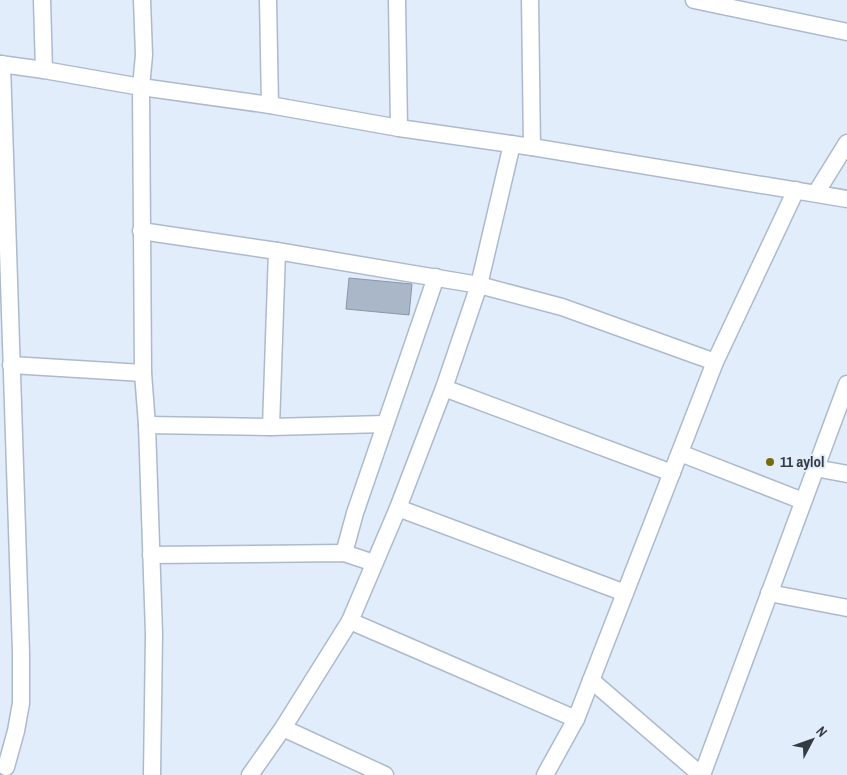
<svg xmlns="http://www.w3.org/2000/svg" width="847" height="775" font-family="'Archivo Narrow',sans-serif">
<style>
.building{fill:#a9b7c9;stroke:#8a97a8}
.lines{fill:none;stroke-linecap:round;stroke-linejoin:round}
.minor-casing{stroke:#acbacc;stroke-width:19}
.minor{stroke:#fff;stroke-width:16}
.poi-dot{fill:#736d0a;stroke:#e2edfc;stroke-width:2}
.labels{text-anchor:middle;stroke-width:4;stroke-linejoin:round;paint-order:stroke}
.poi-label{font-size:15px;font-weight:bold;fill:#353b42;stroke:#e2edfc;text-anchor:start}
</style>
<rect width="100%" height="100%" fill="#e2edfc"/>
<polygon class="building" points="349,278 412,284 409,315 346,309"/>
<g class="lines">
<g class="minor-casing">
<g id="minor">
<polyline points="42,0 44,70"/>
<polyline points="142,0 144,55 141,87 143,373 147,425 154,634 152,775"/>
<polyline points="268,0 270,105"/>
<polyline points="397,0 399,128"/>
<polyline points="530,0 532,147"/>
<polyline points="694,0 847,32"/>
<polyline points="0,64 44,70 141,87 270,105 399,128 532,147 847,199"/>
<polyline points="2,64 21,653 21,703 16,731 6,767"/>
<polyline points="816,193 847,143"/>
<polyline points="141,231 277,251 479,285 562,307 715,362"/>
<polyline points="11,365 143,373"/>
<polyline points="444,388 672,473"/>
<polyline points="147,425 271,427 385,424"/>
<polyline points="271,427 277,251"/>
<polyline points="680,453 803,501"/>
<polyline points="815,468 847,474"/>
<polyline points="398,508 625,593"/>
<polyline points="344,553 355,513 436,277"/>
<polyline points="151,555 344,553 374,563"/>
<polyline points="769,593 847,608"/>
<polyline points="350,621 576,719"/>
<polyline points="591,680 701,775"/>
<polyline points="283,728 385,775"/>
<polyline points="250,775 283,728 350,621 398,508 444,388 479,285 512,144"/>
<polyline points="545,775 576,719 715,362 796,190"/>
<polyline points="702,775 847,384"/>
</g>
</g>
<use href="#minor" class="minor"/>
</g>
<circle class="poi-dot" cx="770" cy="462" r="5"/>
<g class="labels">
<g class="poi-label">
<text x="780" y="467">11 aylol</text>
</g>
</g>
<g transform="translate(812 740) rotate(49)" stroke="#e2edfc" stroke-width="4" paint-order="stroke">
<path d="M0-4L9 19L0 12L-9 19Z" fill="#353b42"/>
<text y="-8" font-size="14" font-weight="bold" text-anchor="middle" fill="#353b42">N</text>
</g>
</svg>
